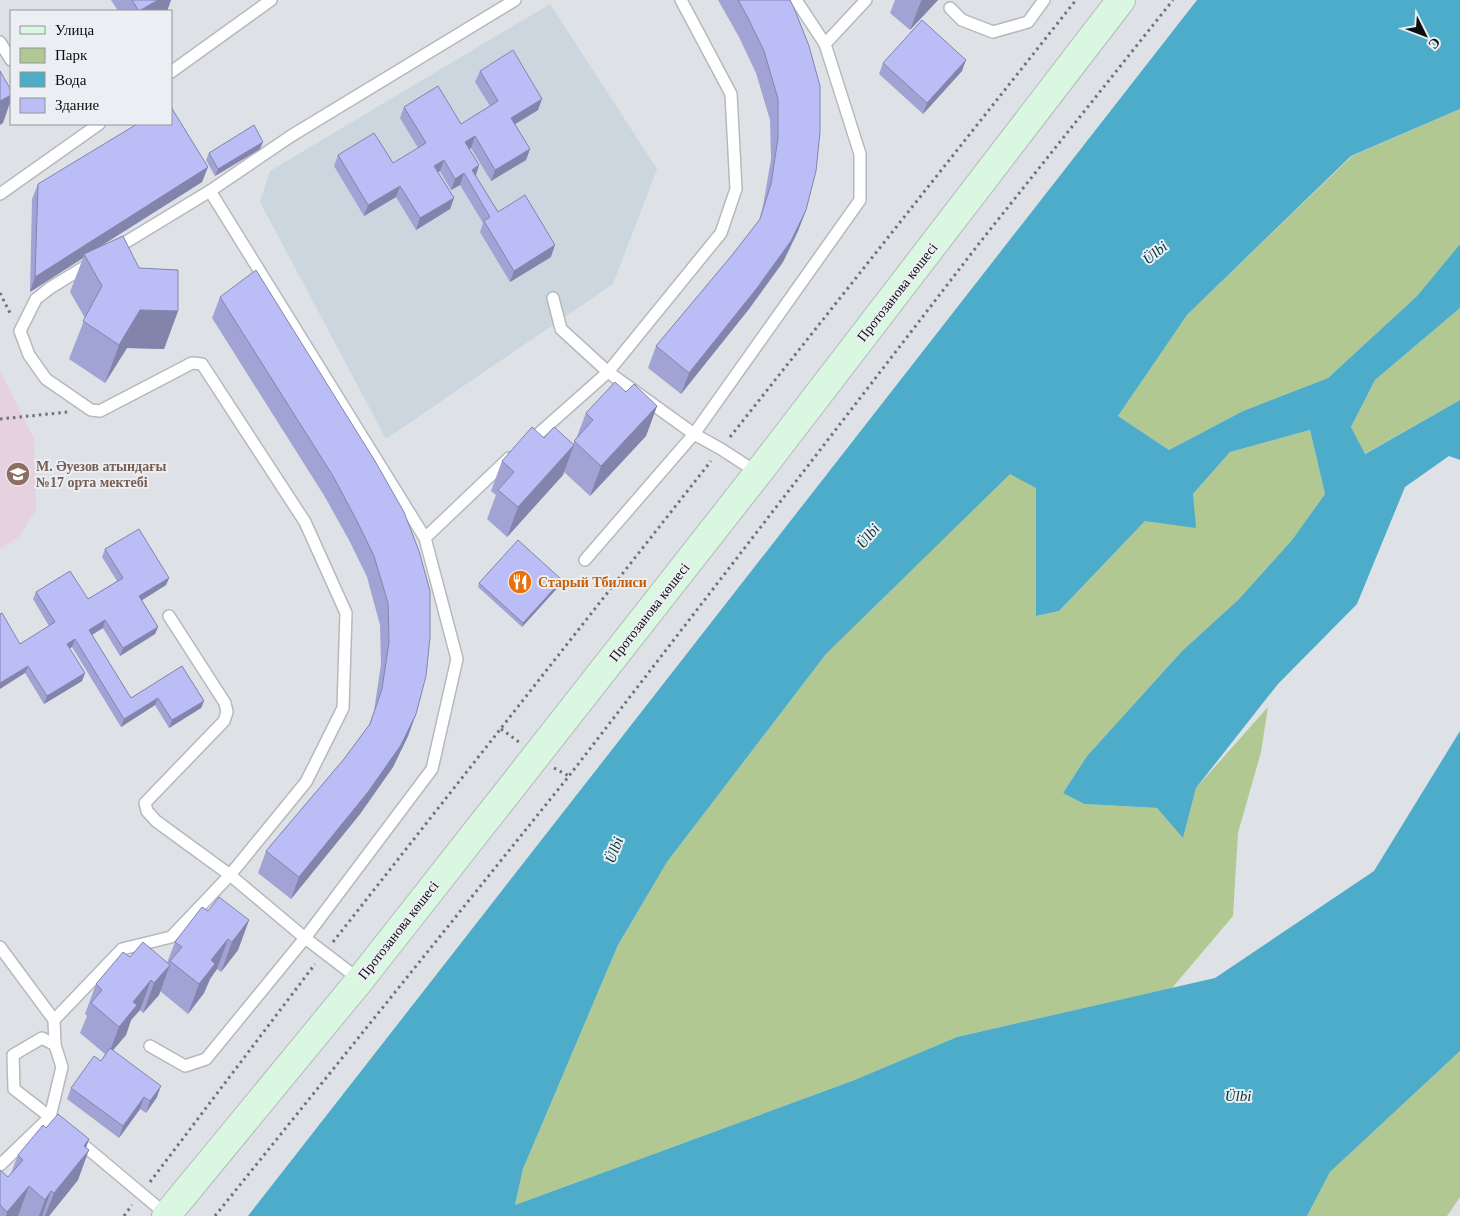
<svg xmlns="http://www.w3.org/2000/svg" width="1460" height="1216" font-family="Georgia,serif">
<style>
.built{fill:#ccd6df}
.education{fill:#e5d1e0}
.green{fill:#b1c893}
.water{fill:#4dacc9}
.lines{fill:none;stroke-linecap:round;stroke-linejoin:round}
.lane-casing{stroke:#b5b9bd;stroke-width:14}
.secondary-casing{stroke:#b5b9bd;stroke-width:30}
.path{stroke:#717376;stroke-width:3;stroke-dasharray:2.5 4;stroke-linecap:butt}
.lane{stroke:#fff;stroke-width:11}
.secondary{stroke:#daf7e2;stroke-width:28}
.wall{fill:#a1a3d4}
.shaded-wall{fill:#8384ac}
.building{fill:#bbbdf6;stroke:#8384ac}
.labels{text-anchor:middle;stroke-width:4;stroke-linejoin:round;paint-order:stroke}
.street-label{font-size:14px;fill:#0c0d0e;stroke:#ebeff3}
.education-label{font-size:14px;font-weight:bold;fill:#785e54;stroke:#ebeff3;text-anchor:start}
.food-label{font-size:14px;font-weight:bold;fill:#c56008;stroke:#ebeff3;text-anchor:start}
.water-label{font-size:15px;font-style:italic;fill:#03323e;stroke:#ebeff3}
</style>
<rect width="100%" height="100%" fill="#dee2e6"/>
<polygon class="built" points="550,4 657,169 613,284 386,439 260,202 270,171"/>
<polygon class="education" points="0,370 34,438 36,509 20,536 0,549"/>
<g class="green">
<polygon points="1460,109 1460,244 1417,296 1328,378 1243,411 1169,450 1118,416 1187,315 1352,156"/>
<polygon points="1460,308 1460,400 1364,454 1351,427 1375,380"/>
<polygon points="1310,430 1325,494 1292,540 1238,600 1182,651 1087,756 1063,793 1084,804 1157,808 1183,837 1196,788 1268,707 1261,752 1238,833 1233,916 1172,988 957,1037 852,1081 515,1205 523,1169 618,945 667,862 826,654 1010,473 1036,487 1036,616 1059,611 1145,521 1193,494 1230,452"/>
<polygon points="1460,1051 1460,1197 1447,1216 1307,1216 1330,1172"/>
</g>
<polygon class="water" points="1197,0 1460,0 1460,109 1351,156 1187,315 1118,416 1169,450 1243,411 1328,378 1417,296 1460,244 1460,308 1375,380 1351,427 1365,454 1460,400 1460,460 1449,456 1405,487 1357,604 1278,684 1196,788 1183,838 1157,808 1084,804 1063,793 1087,756 1182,651 1238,600 1292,540 1325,494 1310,430 1230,452 1193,494 1196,528 1145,521 1059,611 1036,616 1036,488 1010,474 826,654 667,862 618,945 523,1169 515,1205 852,1081 957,1037 1215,978 1374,871 1460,731 1460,1051 1330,1172 1307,1216 248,1216"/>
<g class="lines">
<g class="lane-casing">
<g id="lane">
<polyline points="681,0 731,94 736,189 721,233 608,372 694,434 721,449 758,473"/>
<polyline points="950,8 962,20 993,32 1028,22 1044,0"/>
<polyline points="0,42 11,60"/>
<polyline points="825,44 866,0"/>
<polyline points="171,72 271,0"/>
<polyline points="210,191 291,136 515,0"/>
<polyline points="0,194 99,124"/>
<polyline points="113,250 210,191 425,538 457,659 432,769 305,938 206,1059 185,1066 150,1046"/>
<polyline points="91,263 50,288 36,299 20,331 29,355 46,379 91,410 100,411 192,363 202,364 305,522 346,613 343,708 306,782 230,875 305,938 360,980"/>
<polyline points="527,444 608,372 561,329 553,298"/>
<polyline points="425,538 509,458"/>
<polyline points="585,560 694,434 860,200 860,154 825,44 796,0"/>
<polyline points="0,947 54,1020"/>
<polyline points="0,1165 50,1117 14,1089 13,1055 42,1038 55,1045"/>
<polyline points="167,1215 50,1117 62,1067 55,1045 54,1020 122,949 171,937 230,875 156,821 147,811 145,803 224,721 227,712 225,703 169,616"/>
</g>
</g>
<g class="secondary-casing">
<polyline id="secondary" points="166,1216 360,980 536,756 758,473 1121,0"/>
</g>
<g class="path">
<polyline points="0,293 11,315"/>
<polyline points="0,419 68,412"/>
<polyline points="730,437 1076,0"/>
<polyline points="501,729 519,742"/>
<polyline points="554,768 569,776"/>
<polyline points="333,942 711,461"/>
<polyline points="150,1182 315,964"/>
<polyline points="124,1216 132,1205"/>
<polyline points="215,1216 569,776 981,241 1173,0"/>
</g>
<use href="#lane" class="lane"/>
<use href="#secondary" class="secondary"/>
</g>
<g class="wall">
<polygon points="111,0 171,0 167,11 118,11"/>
<polygon points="718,0 790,0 806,210 798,231 783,262 749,309 681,394 648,368 656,346 733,254 759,221 763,206 771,159 770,120 756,73 739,37"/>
<polygon points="895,0 938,0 910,30 890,13"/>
<polygon points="883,63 962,71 923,114 879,74"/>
<polygon points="480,71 538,110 515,124 530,149 526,160 491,181 471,148 469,149 479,165 476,176 498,212 551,257 510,282 480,232 483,223 460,185 451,190 440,171 438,172 454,198 450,209 416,230 396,197 364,216 334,166 338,155 393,163 418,148 400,118 404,107 461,124 490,106 475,82"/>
<polygon points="260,149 215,176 206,160 209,153"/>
<polygon points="208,167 202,182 101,246 139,268 178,311 164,349 127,348 105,383 69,359 85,318 70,292 83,258 30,292 32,199 38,184"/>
<polygon points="220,297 375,461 416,714 408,736 393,767 360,814 291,899 258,873 266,851 344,759 369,725 374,711 381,664 380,625 367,577 350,542 325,497 212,318"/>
<polygon points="626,392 657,406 646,436 590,496 564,472 563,475 507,537 487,519 496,495 491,491 502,461 544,438 573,444 576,439 586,413"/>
<polygon points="105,549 169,578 166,585 142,600 158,627 155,634 120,656 103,628 92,635 131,698 182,666 204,701 201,708 169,728 155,705 121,727 72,647 69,648 85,673 82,681 44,704 25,673 20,644 49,626 33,599 36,592 88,599 117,581 102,557"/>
<polygon points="479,583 561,584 522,627 478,587"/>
<polygon points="208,911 249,920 238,950 221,972 217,969 210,979 204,993 188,1014 160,991 159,995 143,1013 140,1010 131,1020 126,1035 113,1050 157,1097 146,1113 140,1109 119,1138 67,1099 71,1088 101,1061 105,1054 80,1033 87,1016 85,1014 96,984 130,957 167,963 175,942"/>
<polygon points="46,1128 89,1139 86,1148 78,1180 49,1216 0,1216 0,1170 8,1177 11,1173 18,1155"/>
</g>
<g class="shaded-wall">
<polygon points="158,0 171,0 167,11 139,11"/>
<polygon points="922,0 938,0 910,30 921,1"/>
<polygon points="966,60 962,71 923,114 927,103"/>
<polygon points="11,95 11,100 3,123 0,125 0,101"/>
<polygon points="542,99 538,110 507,129 511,118"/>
<polygon points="475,136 471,148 461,153 465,142"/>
<polygon points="263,142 260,149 215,176 218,169"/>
<polygon points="530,149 526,160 491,181 495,170"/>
<polygon points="444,160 440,171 430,177 434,166"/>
<polygon points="479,165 475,177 468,181 472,170"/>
<polygon points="208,167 202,182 85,256 84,254 83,258 30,292 35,277"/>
<polygon points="464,173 460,185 451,190 455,179"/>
<polygon points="400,186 396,197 364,216 368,205"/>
<polygon points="454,198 450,209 416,230 420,218"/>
<polygon points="806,210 798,231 783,262 749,309 681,394 689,373"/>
<polygon points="555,245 551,257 510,282 514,271"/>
<polygon points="140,310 178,311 164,349 127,348 105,383 119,345"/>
<polygon points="657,406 646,436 590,496 601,466"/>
<polygon points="574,445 563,475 507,537 518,507"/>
<polygon points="169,578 166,585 136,604 139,596"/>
<polygon points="562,580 561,584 522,627 523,623"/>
<polygon points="105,620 103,628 86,638 89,630"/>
<polygon points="158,627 155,634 120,656 123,648"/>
<polygon points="75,639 72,647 64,652 67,644"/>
<polygon points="28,666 25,673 0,689 0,683"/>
<polygon points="85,673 82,681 44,704 47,696"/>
<polygon points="158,698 155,705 121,727 124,719"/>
<polygon points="204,701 201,708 169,728 172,720"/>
<polygon points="416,714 408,736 393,767 360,814 291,899 299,877"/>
<polygon points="249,920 238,950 221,972 232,942"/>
<polygon points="228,939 217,969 210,979 204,993 188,1014 199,984 211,960"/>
<polygon points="170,965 159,995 143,1013 154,983"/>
<polygon points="151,980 140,1010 131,1020 126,1035 108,1056 119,1027 133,1002"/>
<polygon points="161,1086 157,1097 146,1113 150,1101"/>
<polygon points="144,1097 140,1109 119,1138 123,1126"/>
<polygon points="89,1139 82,1159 89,1150 78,1180 49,1216 45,1216 54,1193 84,1146"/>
<polygon points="29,1186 18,1216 6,1216 7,1212"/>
<polygon points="51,1191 42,1216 39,1216 45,1200"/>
</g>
<g class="building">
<polygon points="132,0 158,0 139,11"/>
<polygon points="738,0 790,0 794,8 809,46 820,86 820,132 816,171 806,210 791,241 757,288 689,373 656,346 733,254 760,219 771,184 778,138 778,99 764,51 747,16"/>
<polygon points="922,20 966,60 927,103 883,63"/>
<polygon points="513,50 542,99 511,118 530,149 495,170 475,136 465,142 479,165 472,170 498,212 525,195 555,245 514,271 484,221 490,217 464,173 455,179 444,160 434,166 454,198 420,218 400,186 368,205 338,155 374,133 393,163 426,143 404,107 438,86 461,124 498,101 480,71"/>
<polygon points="0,71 11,90 11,95 0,101"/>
<polygon points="171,107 208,167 35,277 38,184 137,124 171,124"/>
<polygon points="254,125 263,142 218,169 209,153"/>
<polygon points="123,236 139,268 178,270 178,311 140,310 119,345 83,321 102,286 84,254"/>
<polygon points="256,270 375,461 404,512 419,551 430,591 430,637 426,676 416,714 401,745 368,792 299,877 266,851 344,759 370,724 382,689 389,642 388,603 374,556 357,521 333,476 220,297"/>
<polygon points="615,382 626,392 634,384 657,406 601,466 574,441 593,420 586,413"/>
<polygon points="532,427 544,438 554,427 574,445 518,507 498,490 514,472 502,461"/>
<polygon points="139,529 169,578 139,596 158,627 123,648 105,620 89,630 131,698 182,666 204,701 172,720 158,698 124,719 75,639 67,644 85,673 47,696 28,666 0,683 0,614 2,613 20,644 55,622 36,592 70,571 88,599 123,578 105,549"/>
<polygon points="518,540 562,580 523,623 479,583"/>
<polygon points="219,897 249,920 232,942 228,939 211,960 215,964 199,984 170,961 182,947 175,942 202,907 208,911"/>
<polygon points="143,942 170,965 154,983 151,980 133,1002 137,1005 119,1027 91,1003 102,990 96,984 123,952 130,957"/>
<polygon points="110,1048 161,1086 150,1101 144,1097 123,1126 71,1088 94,1056 101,1061"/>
<polygon points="58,1114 89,1139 84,1146 89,1150 54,1193 51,1191 45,1200 29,1186 7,1212 0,1205 0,1170 8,1177 23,1160 18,1155 43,1125 46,1128"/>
</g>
<defs>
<g id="school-disc" transform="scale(1.25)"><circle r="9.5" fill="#8d6e63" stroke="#ebeff3"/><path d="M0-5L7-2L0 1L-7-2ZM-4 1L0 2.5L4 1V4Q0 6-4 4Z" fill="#fff"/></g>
<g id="restaurant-disc" transform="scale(1.25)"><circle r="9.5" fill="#e8710a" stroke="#ebeff3"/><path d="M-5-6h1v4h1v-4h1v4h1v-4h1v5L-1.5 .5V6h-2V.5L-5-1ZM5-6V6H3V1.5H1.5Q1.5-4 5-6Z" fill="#fff"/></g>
</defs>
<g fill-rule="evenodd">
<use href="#school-disc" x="18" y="474"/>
<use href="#restaurant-disc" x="520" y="582"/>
</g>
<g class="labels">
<g class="street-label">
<text transform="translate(897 292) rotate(-52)" y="5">Протозанова көшесі</text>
<text transform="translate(649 612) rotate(-52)" y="5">Протозанова көшесі</text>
<text transform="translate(398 930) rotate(-52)" y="5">Протозанова көшесі</text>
</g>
<g class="education-label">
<text x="36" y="471">М. Әуезов атындағы<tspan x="36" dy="16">№17 орта мектебі</tspan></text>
</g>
<g class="food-label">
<text x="538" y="587">Старый Тбилиси</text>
</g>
<g class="water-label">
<text transform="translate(1155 253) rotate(-39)" y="5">Ülbi</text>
<text transform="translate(868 536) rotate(-50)" y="5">Ülbi</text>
<text transform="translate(614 850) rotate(-69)" y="5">Ülbi</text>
<text x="1238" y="1101">Ülbi</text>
</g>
</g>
<rect x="10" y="10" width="162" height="115" fill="#ebeff3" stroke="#929597"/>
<rect x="20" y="26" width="25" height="8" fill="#daf7e2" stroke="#929597"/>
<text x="55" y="35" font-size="15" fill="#0c0d0e">Улица</text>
<rect x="20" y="48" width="25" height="15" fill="#b1c893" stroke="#929597"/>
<text x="55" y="60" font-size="15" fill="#0c0d0e">Парк</text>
<rect x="20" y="72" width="25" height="15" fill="#4dacc9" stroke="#929597"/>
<text x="55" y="85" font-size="15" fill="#0c0d0e">Вода</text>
<rect x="20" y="98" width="25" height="15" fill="#bbbdf6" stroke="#929597"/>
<text x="55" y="110" font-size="15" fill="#0c0d0e">Здание</text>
<g transform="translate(1425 35) rotate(132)" stroke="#ebeff3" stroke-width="4" paint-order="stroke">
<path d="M0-4L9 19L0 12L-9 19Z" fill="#0c0d0e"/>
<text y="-8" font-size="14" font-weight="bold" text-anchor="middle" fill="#0c0d0e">С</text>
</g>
</svg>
